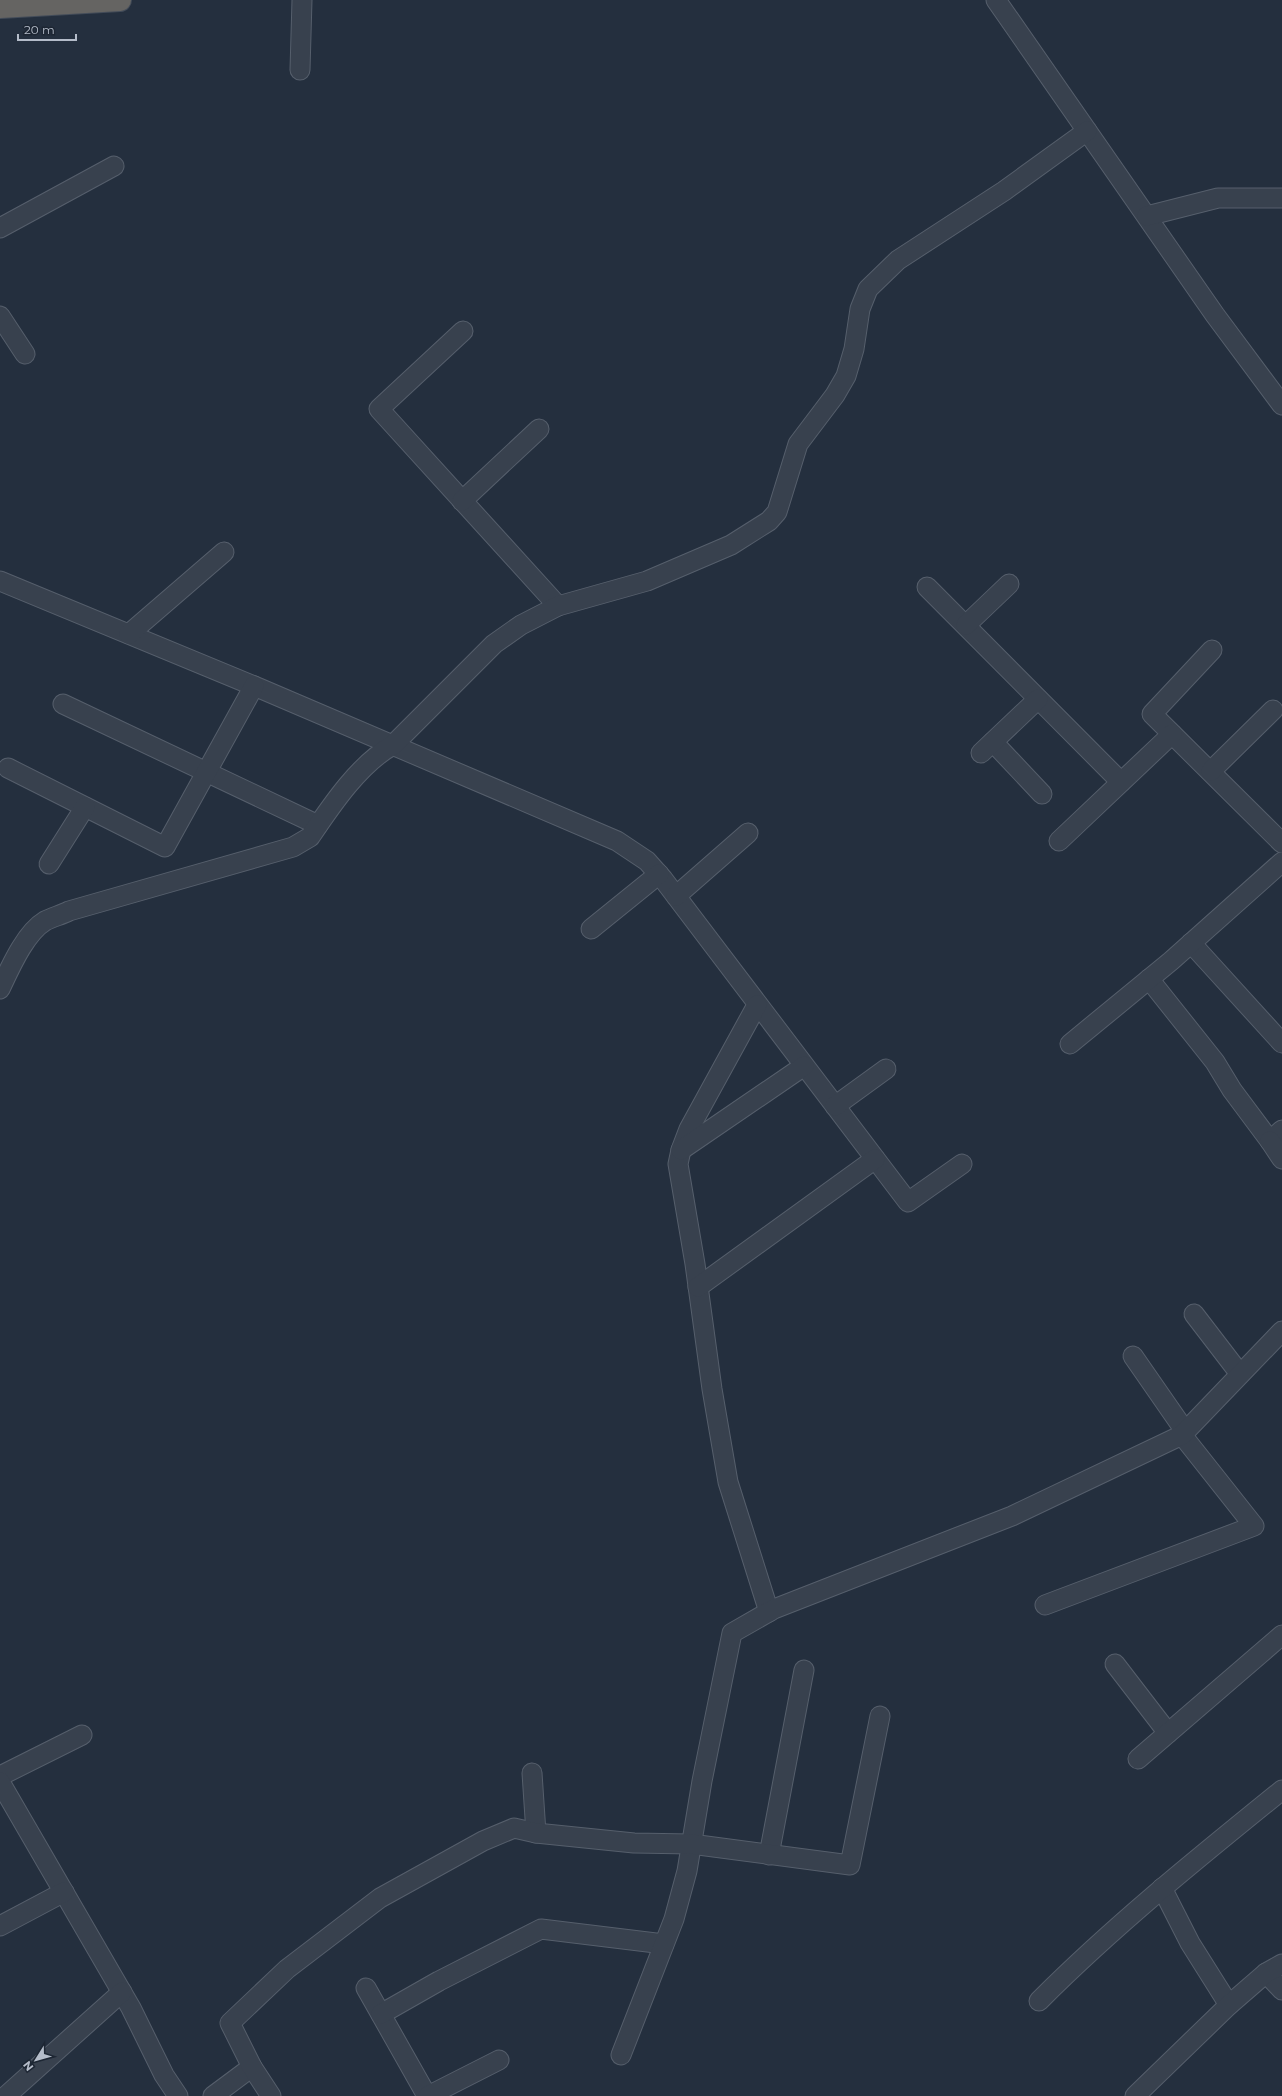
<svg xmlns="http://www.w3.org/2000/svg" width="1282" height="2096" font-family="Montserrat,sans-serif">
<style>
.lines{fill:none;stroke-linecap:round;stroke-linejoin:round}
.minor-casing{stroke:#565f6c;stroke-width:21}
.trunk-casing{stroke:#434c59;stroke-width:24}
.minor{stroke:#38414e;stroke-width:19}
.trunk{stroke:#656462;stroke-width:22}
</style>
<rect width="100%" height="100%" fill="#242f3e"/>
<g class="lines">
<g class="minor-casing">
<g id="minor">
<polyline points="996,0 1215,315 1282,405"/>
<polyline points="300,70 302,0"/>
<polyline points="1147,216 1218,198 1282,198"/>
<polyline points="0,228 114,166"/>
<polyline points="0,316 25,354"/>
<polyline points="463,331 379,409 558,606"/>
<polyline points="462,501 539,429"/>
<polyline points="0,581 259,688 617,841 647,861 663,879 908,1202 962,1164"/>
<polyline points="927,587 1121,782"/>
<polyline points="966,625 1009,584"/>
<polyline points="129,634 224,552"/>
<polyline points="1212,650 1152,714 1282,843"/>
<polyline points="63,704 318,825"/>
<polyline points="993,742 1042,794"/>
<polyline points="981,753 1038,699"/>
<polyline points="8,768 165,847 254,686"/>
<polyline points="1211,771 1273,710"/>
<polyline points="1059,841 1172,734"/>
<polyline points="49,864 85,807"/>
<polyline points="676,896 748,833"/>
<polyline points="591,929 659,874"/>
<polyline points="1191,943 1282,1043"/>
<polyline points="1149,979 1215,1062 1232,1090 1270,1141 1282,1130"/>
<path d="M0,989C10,968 25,933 45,921C53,917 61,915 69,911L293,847L310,837C331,806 359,764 393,745L494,644L521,625L558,606L647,581L731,545L769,521L777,512L798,444L835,395L846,376L854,349L860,309L868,289L898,260L1004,191L1087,131"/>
<polyline points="757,1005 689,1129 681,1150 678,1164 695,1264 712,1389 728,1482 769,1612"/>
<polyline points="1070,1044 1171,961 1282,862"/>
<polyline points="835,1106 886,1069"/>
<polyline points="1270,1141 1282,1159"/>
<polyline points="681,1150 804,1066"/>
<polyline points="698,1287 875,1159"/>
<polyline points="1194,1314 1240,1374"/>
<polyline points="1133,1356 1185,1431"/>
<polyline points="1045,1605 1254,1526 1182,1435"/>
<polyline points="1115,1664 1168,1733"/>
<polyline points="1138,1759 1282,1635"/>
<polyline points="532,1773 536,1833"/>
<polyline points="0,1776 82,1735"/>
<polyline points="0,1782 131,2008 164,2075 178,2096"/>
<polyline points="769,1855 804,1670"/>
<polyline points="1162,1888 1190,1943 1229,2005"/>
<polyline points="0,1926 64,1892"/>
<polyline points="1266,1973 1282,1990"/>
<polyline points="366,1988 427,2096"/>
<path d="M1039,2001C1115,1925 1198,1858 1282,1790"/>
<polyline points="381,2014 439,1981 541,1929 664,1944"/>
<polyline points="621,2055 674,1919 687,1871 702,1781 732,1633 774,1609 1012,1516 1182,1435 1282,1331"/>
<polyline points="6,2096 122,1992"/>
<polyline points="213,2096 252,2067"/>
<polyline points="271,2096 252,2067 230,2023 287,1969 380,1898 483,1841 514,1828 536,1833 634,1843 691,1844 850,1865 880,1716"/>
<polyline points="428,2096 499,2060"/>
<polyline points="1135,2096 1229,2005 1266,1973 1282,1964"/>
</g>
</g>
<g class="trunk-casing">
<polyline id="trunk" points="0,7 120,0"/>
</g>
<use href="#minor" class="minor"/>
<use href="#trunk" class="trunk"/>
</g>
<g transform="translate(36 2060) rotate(233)" stroke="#1d2633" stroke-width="3" paint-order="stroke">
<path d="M0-3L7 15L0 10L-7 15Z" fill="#b4bcc9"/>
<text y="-6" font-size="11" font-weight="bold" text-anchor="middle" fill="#b4bcc9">N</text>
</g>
<path d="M18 34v6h58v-6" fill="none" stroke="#b4bcc9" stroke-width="2"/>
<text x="24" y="34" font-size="12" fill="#b4bcc9" stroke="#1d2633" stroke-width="3" paint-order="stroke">20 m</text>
</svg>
